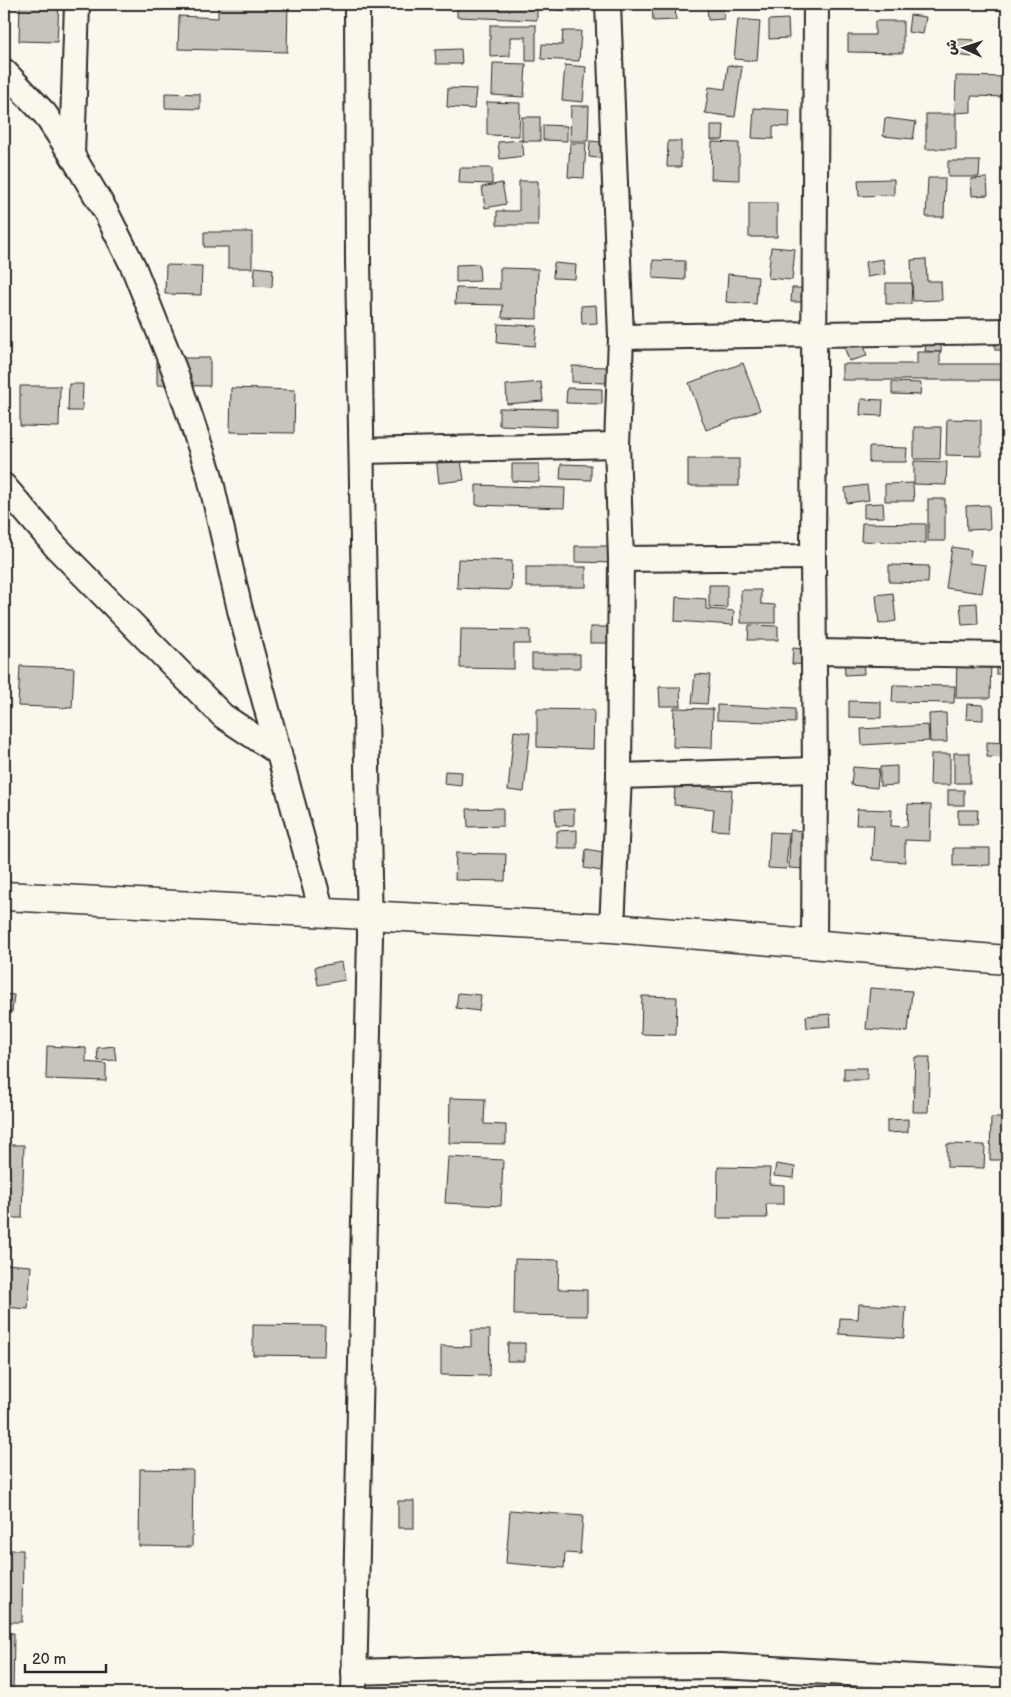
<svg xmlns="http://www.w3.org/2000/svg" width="1011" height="1697" font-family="'Balsamiq Sans','Playpen Sans Arabic',sans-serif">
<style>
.building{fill:#c7c4bc;stroke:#2b2b2b}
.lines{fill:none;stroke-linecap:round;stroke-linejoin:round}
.street-casing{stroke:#2b2b2b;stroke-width:28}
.secondary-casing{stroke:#2b2b2b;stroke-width:31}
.street{stroke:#fbf7ec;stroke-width:24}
.secondary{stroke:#fbf7ec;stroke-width:28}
</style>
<rect width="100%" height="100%" fill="#fbf7ec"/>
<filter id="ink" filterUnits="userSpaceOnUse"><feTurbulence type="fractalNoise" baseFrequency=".02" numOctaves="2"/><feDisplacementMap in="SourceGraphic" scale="10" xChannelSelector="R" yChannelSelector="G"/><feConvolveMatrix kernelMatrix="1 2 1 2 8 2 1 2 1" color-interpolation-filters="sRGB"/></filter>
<g filter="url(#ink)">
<g class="building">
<polygon points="20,4 59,4 57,42 19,41"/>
<polygon points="218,4 288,4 287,52 178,49 179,16 218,18"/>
<polygon points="457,4 537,4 537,20 457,17"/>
<polygon points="540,4 581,4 580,12 540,8"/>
<polygon points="675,4 676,20 653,21 652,5"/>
<polygon points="707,4 723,4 724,19 708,20"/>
<polygon points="910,15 926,17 923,34 908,32"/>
<polygon points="738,19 760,21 757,61 734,59"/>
<polygon points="788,19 789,38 769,39 769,20"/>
<polygon points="875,21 903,21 903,53 848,52 848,35 875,35"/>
<polygon points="490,25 536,25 536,61 526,61 526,37 510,37 510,56 490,57"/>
<polygon points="563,31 581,31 579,61 541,59 542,44 562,45"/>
<polygon points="958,39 974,40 972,57 956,55"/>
<polygon points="461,49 462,64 436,64 435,50"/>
<polygon points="493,63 526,64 524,97 492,95"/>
<polygon points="565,65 586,67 583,102 562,100"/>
<polygon points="728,65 742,67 735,117 705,113 709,87 725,89"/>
<polygon points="956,76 1007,77 1007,97 971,96 971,112 955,113"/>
<polygon points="448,88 476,89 474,109 447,107"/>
<polygon points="165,93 200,94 200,109 165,108"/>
<polygon points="487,102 520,103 519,136 487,135"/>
<polygon points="571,106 589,106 588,141 570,141"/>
<polygon points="754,108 790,110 789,127 773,126 773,139 752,138"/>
<rect x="926" y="114" width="30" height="35"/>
<rect x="522" y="117" width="18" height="24"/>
<polygon points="885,118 916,122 913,139 883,136"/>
<polygon points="543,125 567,126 567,141 543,140"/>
<polygon points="711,125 724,125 723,140 711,140"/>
<polygon points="522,140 524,156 500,159 498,142"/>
<polygon points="590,141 620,144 618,160 589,157"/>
<polygon points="668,141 681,141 681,167 667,167"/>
<polygon points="712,142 739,143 739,180 711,179"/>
<polygon points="570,143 586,143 584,178 568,177"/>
<polygon points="948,161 980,161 979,177 948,177"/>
<polygon points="460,168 492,168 492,184 459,183"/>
<polygon points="928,178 945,178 944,217 926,217"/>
<polygon points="987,178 988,195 972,196 971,179"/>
<polygon points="894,179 894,195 859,196 858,180"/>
<polygon points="519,181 538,181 538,225 497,225 497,211 519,211"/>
<polygon points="502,183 506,204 485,208 482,187"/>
<rect x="749" y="203" width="28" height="34"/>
<polygon points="204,232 252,232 252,268 228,268 228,247 204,247"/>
<polygon points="771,247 795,249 792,280 768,278"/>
<polygon points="883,259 885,274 867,277 865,262"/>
<polygon points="926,259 927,281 941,281 942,300 913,301 911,260"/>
<polygon points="653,260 685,261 685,280 653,278"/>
<polygon points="554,263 576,265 575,279 553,278"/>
<polygon points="479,264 480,281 456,282 456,265"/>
<polygon points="166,265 202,266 201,295 165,294"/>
<polygon points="255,267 273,269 272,287 254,286"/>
<polygon points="500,268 538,269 537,319 502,318 503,305 455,304 456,288 500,289"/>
<polygon points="728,274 758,277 756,304 726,302"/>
<polygon points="886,283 912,283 911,304 886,304"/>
<polygon points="792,288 808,288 807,302 791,302"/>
<polygon points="596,305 597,323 582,324 581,306"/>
<polygon points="498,324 537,326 535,346 497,343"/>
<polygon points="927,324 942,325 941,352 925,351"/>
<rect x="995" y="332" width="12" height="18"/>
<polygon points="863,341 867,356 849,361 844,346"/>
<polygon points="917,352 940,352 940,364 1007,364 1007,380 842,380 842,364 917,364"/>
<polygon points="157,358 210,358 210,386 157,385"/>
<polygon points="743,363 760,410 706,430 689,383"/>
<polygon points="572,366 607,367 607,383 572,382"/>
<polygon points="541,382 543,401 507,404 506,385"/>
<polygon points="892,382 921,383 920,395 892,394"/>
<polygon points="69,384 83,384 82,411 68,411"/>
<polygon points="20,386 60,386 59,427 20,426"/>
<polygon points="231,388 295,390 294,433 230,432"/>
<polygon points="567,388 602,389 602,404 566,403"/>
<polygon points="861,399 883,400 882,416 860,415"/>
<polygon points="499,408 557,409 557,427 499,425"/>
<polygon points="947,419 981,420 981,456 946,455"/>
<polygon points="914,427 941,427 940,459 914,459"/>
<polygon points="869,447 907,448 906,462 869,462"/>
<polygon points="460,454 464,480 439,483 436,457"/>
<rect x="688" y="459" width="51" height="27"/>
<polygon points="914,461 947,462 946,485 914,484"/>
<polygon points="512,464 539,464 539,482 512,481"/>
<polygon points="561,464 591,465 591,480 560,479"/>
<polygon points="913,483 914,501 885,501 885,484"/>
<polygon points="476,485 565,488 564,508 476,505"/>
<polygon points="867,485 869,500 847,503 845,488"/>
<rect x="928" y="499" width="17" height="42"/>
<polygon points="883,503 884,517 864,518 864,504"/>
<polygon points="989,505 990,529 967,530 966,506"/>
<polygon points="862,523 926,524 926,543 861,541"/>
<polygon points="575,546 619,546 619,563 575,562"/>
<polygon points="952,547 971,550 969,563 986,565 982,593 946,588"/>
<polygon points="458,559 512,561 511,590 457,588"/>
<polygon points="889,565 929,566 928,583 889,582"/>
<rect x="526" y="567" width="60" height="20"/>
<polygon points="709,585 727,585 727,608 709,607"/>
<polygon points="741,590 761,590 761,604 775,605 775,623 741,623"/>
<polygon points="893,593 896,621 879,624 876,595"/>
<polygon points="676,597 706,599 706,609 734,611 733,625 675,621"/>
<polygon points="977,603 978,624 962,625 960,604"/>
<polygon points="749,625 778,626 778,640 748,640"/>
<rect x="590" y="627" width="20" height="16"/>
<polygon points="461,629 530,630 530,644 514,644 514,669 460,668"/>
<polygon points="793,648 812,650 811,665 792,664"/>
<rect x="532" y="654" width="48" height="14"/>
<polygon points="863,655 864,674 845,675 844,656"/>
<polygon points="957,659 991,660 990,698 956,698"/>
<rect x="996" y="659" width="11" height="15"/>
<polygon points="20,666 74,668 72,708 18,706"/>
<polygon points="695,674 710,675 707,704 692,703"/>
<polygon points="893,685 955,686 954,703 892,702"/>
<polygon points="659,687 680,687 681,706 660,706"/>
<polygon points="849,701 881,702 881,718 849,717"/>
<polygon points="967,704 983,705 983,720 966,719"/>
<polygon points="717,705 795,709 795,723 717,720"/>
<polygon points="674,708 713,709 712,748 673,747"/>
<polygon points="537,709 594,710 593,749 537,747"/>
<polygon points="946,713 947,742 930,742 929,714"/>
<polygon points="928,725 929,741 862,745 861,729"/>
<polygon points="514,731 530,733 524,792 508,790"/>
<polygon points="987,742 1007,743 1007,758 987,757"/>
<rect x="954" y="753" width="16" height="30"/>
<polygon points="931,754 950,754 950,785 930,785"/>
<polygon points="897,766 897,785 880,786 880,767"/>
<polygon points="853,767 879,769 877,788 851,785"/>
<polygon points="445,771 462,772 461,786 444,784"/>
<polygon points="675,785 732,790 729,831 712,830 714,809 674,805"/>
<rect x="948" y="790" width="16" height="15"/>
<polygon points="908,804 931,805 930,841 905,840 905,862 872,860 874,825 856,825 857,809 892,810 891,826 907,827"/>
<polygon points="503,808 503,826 468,827 467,809"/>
<polygon points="574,809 574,825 556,826 555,810"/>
<polygon points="958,810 978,810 977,824 958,824"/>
<polygon points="577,830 577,848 557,848 557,831"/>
<polygon points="790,830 807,831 806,869 789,868"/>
<polygon points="770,832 789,833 786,869 768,868"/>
<polygon points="953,848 990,848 990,865 953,866"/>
<polygon points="586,849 603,852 601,871 584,868"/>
<polygon points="456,853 506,854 505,881 455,880"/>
<polygon points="342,962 345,980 318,985 315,967"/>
<polygon points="870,988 912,991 908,1032 866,1029"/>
<polygon points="458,993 481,995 479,1011 456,1008"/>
<polygon points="4,994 14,995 12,1012 4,1011"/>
<polygon points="642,996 677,997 676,1035 641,1034"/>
<polygon points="830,1014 831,1026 807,1028 806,1016"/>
<polygon points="47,1046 86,1048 86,1062 106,1064 106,1081 46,1079"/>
<polygon points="114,1046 116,1060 98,1061 97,1048"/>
<polygon points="915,1057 930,1057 928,1112 913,1112"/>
<rect x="844" y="1068" width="23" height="12"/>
<polygon points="450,1098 485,1099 484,1124 506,1125 506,1144 449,1143"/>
<polygon points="991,1118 1007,1118 1007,1160 990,1160"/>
<polygon points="908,1119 908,1132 887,1133 887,1120"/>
<polygon points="947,1144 985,1145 984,1168 947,1167"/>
<polygon points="4,1145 24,1145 22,1218 4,1218"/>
<polygon points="448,1157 503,1160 501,1206 445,1203"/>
<polygon points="776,1164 795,1167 794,1178 774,1176"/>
<polygon points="718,1167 770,1168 769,1184 784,1185 784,1204 766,1204 767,1218 717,1218"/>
<polygon points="515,1259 559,1260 558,1289 587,1290 587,1316 514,1315"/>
<polygon points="4,1264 31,1266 28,1309 4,1307"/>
<polygon points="859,1304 906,1307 904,1338 839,1334 840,1318 858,1319"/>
<polygon points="253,1325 325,1326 324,1356 253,1355"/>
<polygon points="471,1330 490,1330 489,1376 441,1375 441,1346 471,1347"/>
<polygon points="508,1343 525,1343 525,1361 507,1361"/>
<polygon points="140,1469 193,1470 192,1547 139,1546"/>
<rect x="398" y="1501" width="16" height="27"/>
<polygon points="510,1510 583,1516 580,1554 565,1553 564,1568 506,1563"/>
<polygon points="4,1550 23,1550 22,1622 4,1622"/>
<polygon points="4,1633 14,1633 13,1693 4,1693"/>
</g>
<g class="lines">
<g class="street-casing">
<g id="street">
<polyline points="608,4 621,337 617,445 621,559 619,776 612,928"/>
<polyline points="4,71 45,114 72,155 106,212 133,266 174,369 209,473 240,610 322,912"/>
<polyline points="72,155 77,4"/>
<polyline points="621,337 1007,331"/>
<polyline points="362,451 617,445"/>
<polyline points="4,486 57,548 223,716 279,753"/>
<polyline points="621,559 813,557"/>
<polyline points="814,652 1007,655"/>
<polyline points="619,776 815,770"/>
<polyline points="814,944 815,770 813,557 816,4"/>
<polyline points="354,1672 524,1667 721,1666 1007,1682"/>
<polyline points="354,1693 370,935 358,260 357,4"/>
</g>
</g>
<g class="secondary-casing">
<polyline id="secondary" points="4,896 612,928 1007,960"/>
</g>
<use href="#street" class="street"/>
<use href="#secondary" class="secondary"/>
</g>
</g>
<rect width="1011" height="1697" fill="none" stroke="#fbf7ec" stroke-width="20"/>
<rect x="10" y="10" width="991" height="1677" fill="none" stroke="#2b2b2b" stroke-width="2" filter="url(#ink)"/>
<g transform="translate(964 48) rotate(273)" stroke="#fbf7ec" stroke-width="4" paint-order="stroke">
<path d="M0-4L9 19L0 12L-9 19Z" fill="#2b2b2b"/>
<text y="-8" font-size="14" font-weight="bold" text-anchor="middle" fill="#2b2b2b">ش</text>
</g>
<path d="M25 1664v8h81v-8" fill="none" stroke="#2b2b2b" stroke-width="2.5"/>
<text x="32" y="1664" font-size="15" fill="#2b2b2b" stroke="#fbf7ec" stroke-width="4" paint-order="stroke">20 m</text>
</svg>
